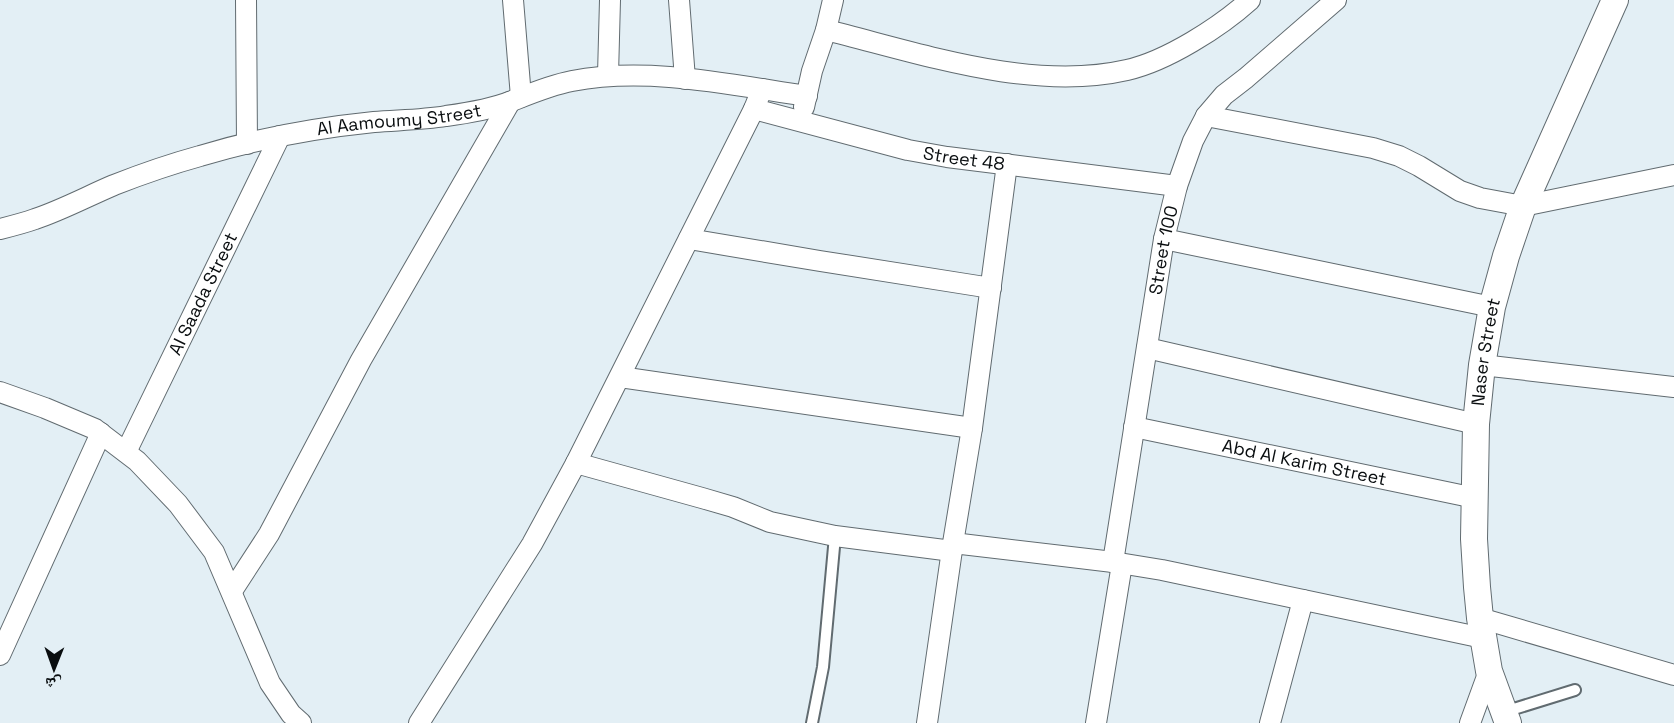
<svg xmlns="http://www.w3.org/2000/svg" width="1674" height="723" font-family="'Space Grotesk','Noto Naskh Arabic',sans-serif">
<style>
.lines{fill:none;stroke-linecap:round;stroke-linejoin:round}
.service-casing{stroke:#616b70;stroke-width:14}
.minor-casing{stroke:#616b70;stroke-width:22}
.tertiary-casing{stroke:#616b70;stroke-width:28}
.service{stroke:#fff;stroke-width:10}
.minor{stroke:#fff;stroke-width:20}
.tertiary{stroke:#fff;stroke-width:26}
.labels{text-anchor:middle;stroke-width:4.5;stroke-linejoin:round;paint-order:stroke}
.street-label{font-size:18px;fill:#090d0f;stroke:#e3eff5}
</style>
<rect width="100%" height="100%" fill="#e3eff5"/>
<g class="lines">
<g class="service-casing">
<g id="service">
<polyline points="1504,712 1575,690"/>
<polyline points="812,723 823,667 835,536"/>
</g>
</g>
<g class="minor-casing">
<g id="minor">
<polyline points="246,0 247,144"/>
<polyline points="513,0 521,97"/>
<polyline points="679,0 685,79"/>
<path d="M826,30C920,53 1031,92 1127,70C1167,61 1220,27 1250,0"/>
<polyline points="608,75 610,0"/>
<polyline points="804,107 812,71 826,30 833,0"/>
<path id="s1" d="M754,109L908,150L947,157L1177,186"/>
<polyline points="1206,116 1373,148 1399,156 1419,166 1460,191 1480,198 1523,206 1674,175"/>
<path id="s2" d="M0,229C12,226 24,223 35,219C62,210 88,196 114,185C142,174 171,164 200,156C256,139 315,128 374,122C398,120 422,120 446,116C468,113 492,109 512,101C532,93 551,85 572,81C647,66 732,85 807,96"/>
<polyline points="689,239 820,261 991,288"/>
<polyline points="1164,239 1492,307"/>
<polyline points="1147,348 1476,424"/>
<polyline points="1482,365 1674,387"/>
<polyline points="620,377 972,428"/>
<polyline points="0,392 45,408 95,429 137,461 178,504 214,552 270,683 291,714 301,723"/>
<path id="s3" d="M1134,427L1475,498"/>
<path id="s4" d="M126,452L280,136"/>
<polyline points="576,463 702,498 733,507 770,522 835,536 952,551"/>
<polyline points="953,543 1113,562 1162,570 1483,638"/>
<path id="s5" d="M1113,562L1164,239L1177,186L1193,141L1206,116L1224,95L1246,78L1336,0"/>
<polyline points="232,591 269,534 361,360 510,102"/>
<polyline points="1480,618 1674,675"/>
<polyline points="0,655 101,433"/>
<polyline points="419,723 532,544 576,463 754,109 762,89"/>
<polyline points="927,723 953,543 972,428 1007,164"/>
<polyline points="1096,723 1122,564"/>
<polyline points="1270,723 1303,600"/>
<polyline points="1470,723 1489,671"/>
</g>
</g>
<g class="tertiary-casing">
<g id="tertiary">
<path id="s6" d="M1508,723L1489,671L1480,618L1477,587L1474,539L1476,424L1482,365L1492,307L1506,256L1523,206L1615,0"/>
</g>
</g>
<use href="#service" class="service"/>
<use href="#minor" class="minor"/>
<use href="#tertiary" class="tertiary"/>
</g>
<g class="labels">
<g class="street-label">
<text dy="6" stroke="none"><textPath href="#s2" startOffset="416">Al Aamoumy Street</textPath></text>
<text dy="6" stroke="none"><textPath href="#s1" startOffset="216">Street 48</textPath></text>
<text dy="6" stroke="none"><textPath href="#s5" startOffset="316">Street 100</textPath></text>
<text dy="6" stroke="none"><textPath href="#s4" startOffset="176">Al Saada Street</textPath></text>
<text dy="6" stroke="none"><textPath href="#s6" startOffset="376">Naser Street</textPath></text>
<text dy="6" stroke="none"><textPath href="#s3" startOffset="174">Abd Al Karim Street</textPath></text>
</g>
</g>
<g transform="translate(54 669) rotate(181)" stroke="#e3eff5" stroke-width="4.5" paint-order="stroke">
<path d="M0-4.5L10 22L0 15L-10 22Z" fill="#090d0f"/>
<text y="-9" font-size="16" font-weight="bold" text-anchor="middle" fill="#090d0f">ش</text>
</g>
</svg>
